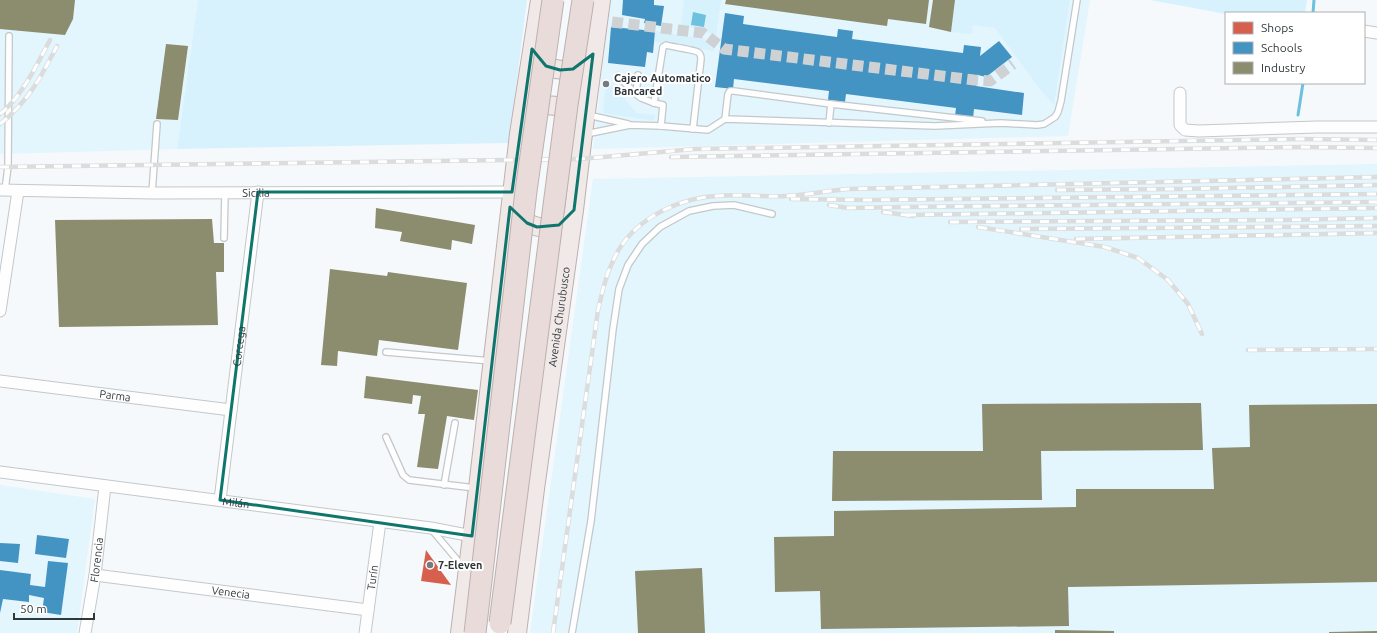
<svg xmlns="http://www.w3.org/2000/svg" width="1377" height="633" font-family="Ubuntu,sans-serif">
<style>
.built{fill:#e3f5fd}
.green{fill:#d8f2fd}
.water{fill:#6dc1de}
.shops{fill:#d6604d}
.schools{fill:#4393c3}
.industry{fill:#8c8c6e}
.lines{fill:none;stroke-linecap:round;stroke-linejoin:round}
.stream{stroke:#6dc1de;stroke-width:3}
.street-tunnel{stroke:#ced2d5;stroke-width:11;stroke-dasharray:11 5.5;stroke-linecap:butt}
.lane-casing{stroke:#c3c8cb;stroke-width:8}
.street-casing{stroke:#c3c8cb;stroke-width:13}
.primary-casing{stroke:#bdb1b0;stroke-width:20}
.lane{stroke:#fefefe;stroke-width:5.5}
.street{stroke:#fefefe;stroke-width:11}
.primary{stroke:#f1e9e8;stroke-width:18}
.rail-casing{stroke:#dbdcdc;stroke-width:4.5}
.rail{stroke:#fff;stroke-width:3;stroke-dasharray:9;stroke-linecap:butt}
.highway-bridge-casing{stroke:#bdb1b0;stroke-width:23;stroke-linecap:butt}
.highway-bridge{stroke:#e8dbda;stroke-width:21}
.marked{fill:none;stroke:#0f766e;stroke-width:3;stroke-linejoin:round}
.poi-dot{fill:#757b7e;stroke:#fff;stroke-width:1.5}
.labels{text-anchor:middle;stroke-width:4;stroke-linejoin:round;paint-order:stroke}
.poi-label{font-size:11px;font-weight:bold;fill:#30373b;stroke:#fff;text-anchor:start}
.street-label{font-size:11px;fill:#30373b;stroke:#fff}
</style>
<rect width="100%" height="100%" fill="#f5f9fb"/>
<g class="built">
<polygon points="0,0 198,0 177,149 0,154"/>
<polygon points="610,0 1090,0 1068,136 593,149"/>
<polygon points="1377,164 1377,633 530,633 593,179"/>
<polygon points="0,485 95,499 77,633 0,633"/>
</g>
<g class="green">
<polygon points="198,0 527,0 509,143 177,149"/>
<polygon points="684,0 721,0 716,36 704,30 681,25"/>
<polygon points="955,0 1070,0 1054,105 1040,89 995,28 973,25 972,34 951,32"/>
<polygon points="1150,0 1307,0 1305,13 1226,14"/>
<polygon points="655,31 704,39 714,47 714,51 654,42"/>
<polygon points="606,79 637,113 655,115 654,121 603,113"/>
</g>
<polygon class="water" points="693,12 706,15 704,27 691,25"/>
<g class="shops">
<polygon points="603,81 610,82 609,87 602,86"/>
<polygon points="426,550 451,585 421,581"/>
</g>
<g class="schools">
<polygon points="623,0 654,0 654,5 664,6 661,26 644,23 645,19 622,15"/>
<polygon points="725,13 744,16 743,24 837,37 838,29 853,31 852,39 963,53 964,45 981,47 980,56 999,41 1012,57 986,77 978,75 976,86 1024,93 1022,115 974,109 973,119 955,116 956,108 846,94 845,102 838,101 828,100 829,91 734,79 733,89 715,87"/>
<polygon points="611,27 655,31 653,53 647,52 645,67 608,63"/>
<polygon points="37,535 69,539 66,558 35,554"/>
<polygon points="0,543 20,544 18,563 0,561"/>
<polygon points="48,561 68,563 61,615 42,612 44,598 29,595 29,602 3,599 0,613 0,570 31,574 30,585 45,587"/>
</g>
<g class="industry">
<polygon points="0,0 75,0 73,19 65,35 0,29"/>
<polygon points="726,0 929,0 926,24 888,19 887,26 725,4"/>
<polygon points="933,0 955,0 951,32 929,27"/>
<polygon points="166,44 188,46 178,120 156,119"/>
<polygon points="376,208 475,225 472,244 452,240 451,250 400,241 402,232 375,228"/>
<polygon points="212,219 214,243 224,243 224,272 216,272 218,325 59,327 55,220"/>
<polygon points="330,269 387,276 388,272 467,283 458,350 379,340 377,356 338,351 337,366 321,365"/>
<polygon points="366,376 478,390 474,420 447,416 438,469 417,467 425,414 418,414 421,396 413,395 412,404 364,398"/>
<polygon points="1201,403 1203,450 1041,451 1042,500 832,501 833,451 983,451 982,404"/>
<polygon points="1377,404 1377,582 1068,587 1069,626 821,629 820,591 775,592 774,537 834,536 834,511 1076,507 1076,489 1214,489 1212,448 1250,447 1249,405"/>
<polygon points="702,568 705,633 638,633 635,571"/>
<polygon points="1055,630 1114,631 1114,633 1055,633"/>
<polygon points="1377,631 1377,633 1329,633 1329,632"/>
</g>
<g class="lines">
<g class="stream">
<polyline points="1313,13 1314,0"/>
<polyline points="1298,115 1303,83"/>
</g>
<polyline class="street-tunnel" points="612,22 703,33 724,49 974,80 990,81 1013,64"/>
<g class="lane-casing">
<g id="lane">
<polyline points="638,75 636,94 641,98 654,103"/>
<polyline points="618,76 636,94"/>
<polyline points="588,115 628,124"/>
<polyline points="725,119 728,94 730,91 734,91 831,104 982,121"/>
<polyline points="829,123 831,104"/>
<path d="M661,126L663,105L654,103L663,47L666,45C672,47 697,50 699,53C701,55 701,56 701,59L693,129"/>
<polyline points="586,134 630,125 661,126 708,130 725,119 935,126 1001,123 1037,125 1044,124 1055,117 1058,112 1061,101 1077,0"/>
<polyline points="5,190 8,167 9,36"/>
<polyline points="152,193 157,124"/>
<polyline points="224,238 225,192"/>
<polyline points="386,352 491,361"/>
<polyline points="386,437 403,475 409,480 475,488"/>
<polyline points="444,485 455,423"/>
<polyline points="432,530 464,568"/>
<polyline points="572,633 591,521 613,329 619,289 628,265 642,244 660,227 689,211 713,206 734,205 772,214"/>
</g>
</g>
<g class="street-casing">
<g id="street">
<polyline points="1364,31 1377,33"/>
<polyline points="1180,93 1180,125 1185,130 1199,131 1317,127 1377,127"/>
<path id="s1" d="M0,190L152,193L512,192"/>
<polyline points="0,311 18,191"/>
<path id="s2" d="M0,381L231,410"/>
<path id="s3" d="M0,472L431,528L472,536"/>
<path id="s4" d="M220,500L258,192"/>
<path id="s5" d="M95,575L368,610"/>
<path id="s6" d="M85,633L95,575L105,486"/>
<path id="s7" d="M365,633L380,522"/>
</g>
</g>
<g class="primary-casing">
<g id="primary">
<path d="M535,55C545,72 570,74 584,62"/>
<path d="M526,110C542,102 563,106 579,112"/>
<path d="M515,211C525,227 548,233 564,222"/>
<polyline points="460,633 478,488 519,134 540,0"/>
<path id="s8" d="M517,633L535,489L574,210L583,134L601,0"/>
</g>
</g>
<use href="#lane" class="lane"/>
<use href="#street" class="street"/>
<use href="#primary" class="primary"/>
<g class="rail-casing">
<g id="rail">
<path d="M0,114C22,97 37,64 50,40"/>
<path d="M0,124C28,102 41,77 57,46"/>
<polyline points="671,157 1300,147 1377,148"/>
<polyline points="0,167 580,159 695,149 1301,139 1377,140"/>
<polyline points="1057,190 1179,189 1377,185"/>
<polyline points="791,199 868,200 1377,194"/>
<polyline points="829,205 848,208 904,207 1377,202"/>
<polyline points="883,212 913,216"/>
<polyline points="907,215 1377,208"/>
<polyline points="950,222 1285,220 1377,218"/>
<polyline points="978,227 1105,247 1138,258 1168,280 1188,304 1202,334"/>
<polyline points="1021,229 1377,226"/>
<polyline points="1076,239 1377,233"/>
<polyline points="1248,350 1377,349"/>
<path d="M553,633L598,310C602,293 605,277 613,261C630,221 675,199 716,196C740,194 763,197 786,196C806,195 827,191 847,189L1377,177"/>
</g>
</g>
<use href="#rail" class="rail"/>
<g class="highway-bridge-casing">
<g id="highway-bridge">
<polyline points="500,623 567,105 583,0"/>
<polyline points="475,633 526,191 553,0"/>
</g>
</g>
<use href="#highway-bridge" class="highway-bridge"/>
</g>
<path class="marked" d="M532,49L546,66L560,70L573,69L593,54L574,210L559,225L537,227L527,223L510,207L472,536L220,500L258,192H512Z"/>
<g class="poi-dot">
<circle cx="606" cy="84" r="4"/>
<circle cx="430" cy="565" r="4"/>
</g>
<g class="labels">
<g class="poi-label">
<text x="614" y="82">Cajero Automatico<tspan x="614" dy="13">Bancared</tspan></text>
<text x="438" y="569">7-Eleven</text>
</g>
<g class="street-label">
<text dy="4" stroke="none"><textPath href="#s1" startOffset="256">Sicilia</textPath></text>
<text dy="4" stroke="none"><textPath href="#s8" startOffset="319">Avenida Churubusco</textPath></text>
<text dy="4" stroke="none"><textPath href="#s4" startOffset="155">Corcega</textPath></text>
<text dy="4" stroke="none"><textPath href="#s2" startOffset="116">Parma</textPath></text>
<text dy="4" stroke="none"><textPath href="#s3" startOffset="238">Milán</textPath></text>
<text dy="4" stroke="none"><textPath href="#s6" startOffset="74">Florencia</textPath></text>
<text dy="4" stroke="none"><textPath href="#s7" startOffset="56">Turín</textPath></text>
<text dy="4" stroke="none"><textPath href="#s5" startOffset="137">Venecia</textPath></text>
</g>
</g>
<rect x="1225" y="12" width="140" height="72" fill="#ffffff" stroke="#acafb1"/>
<rect x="1233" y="22" width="20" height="12" fill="#d6604d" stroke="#acafb1"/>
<text x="1261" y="32" font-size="12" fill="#30373b">Shops</text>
<rect x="1233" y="42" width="20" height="12" fill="#4393c3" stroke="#acafb1"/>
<text x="1261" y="52" font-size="12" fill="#30373b">Schools</text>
<rect x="1233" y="62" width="20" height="12" fill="#8c8c6e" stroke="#acafb1"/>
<text x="1261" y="72" font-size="12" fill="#30373b">Industry</text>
<path d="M14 613v6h80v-6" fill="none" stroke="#30373b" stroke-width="2"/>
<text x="20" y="613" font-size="12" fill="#30373b" stroke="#ffffff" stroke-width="3" paint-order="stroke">50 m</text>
</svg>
